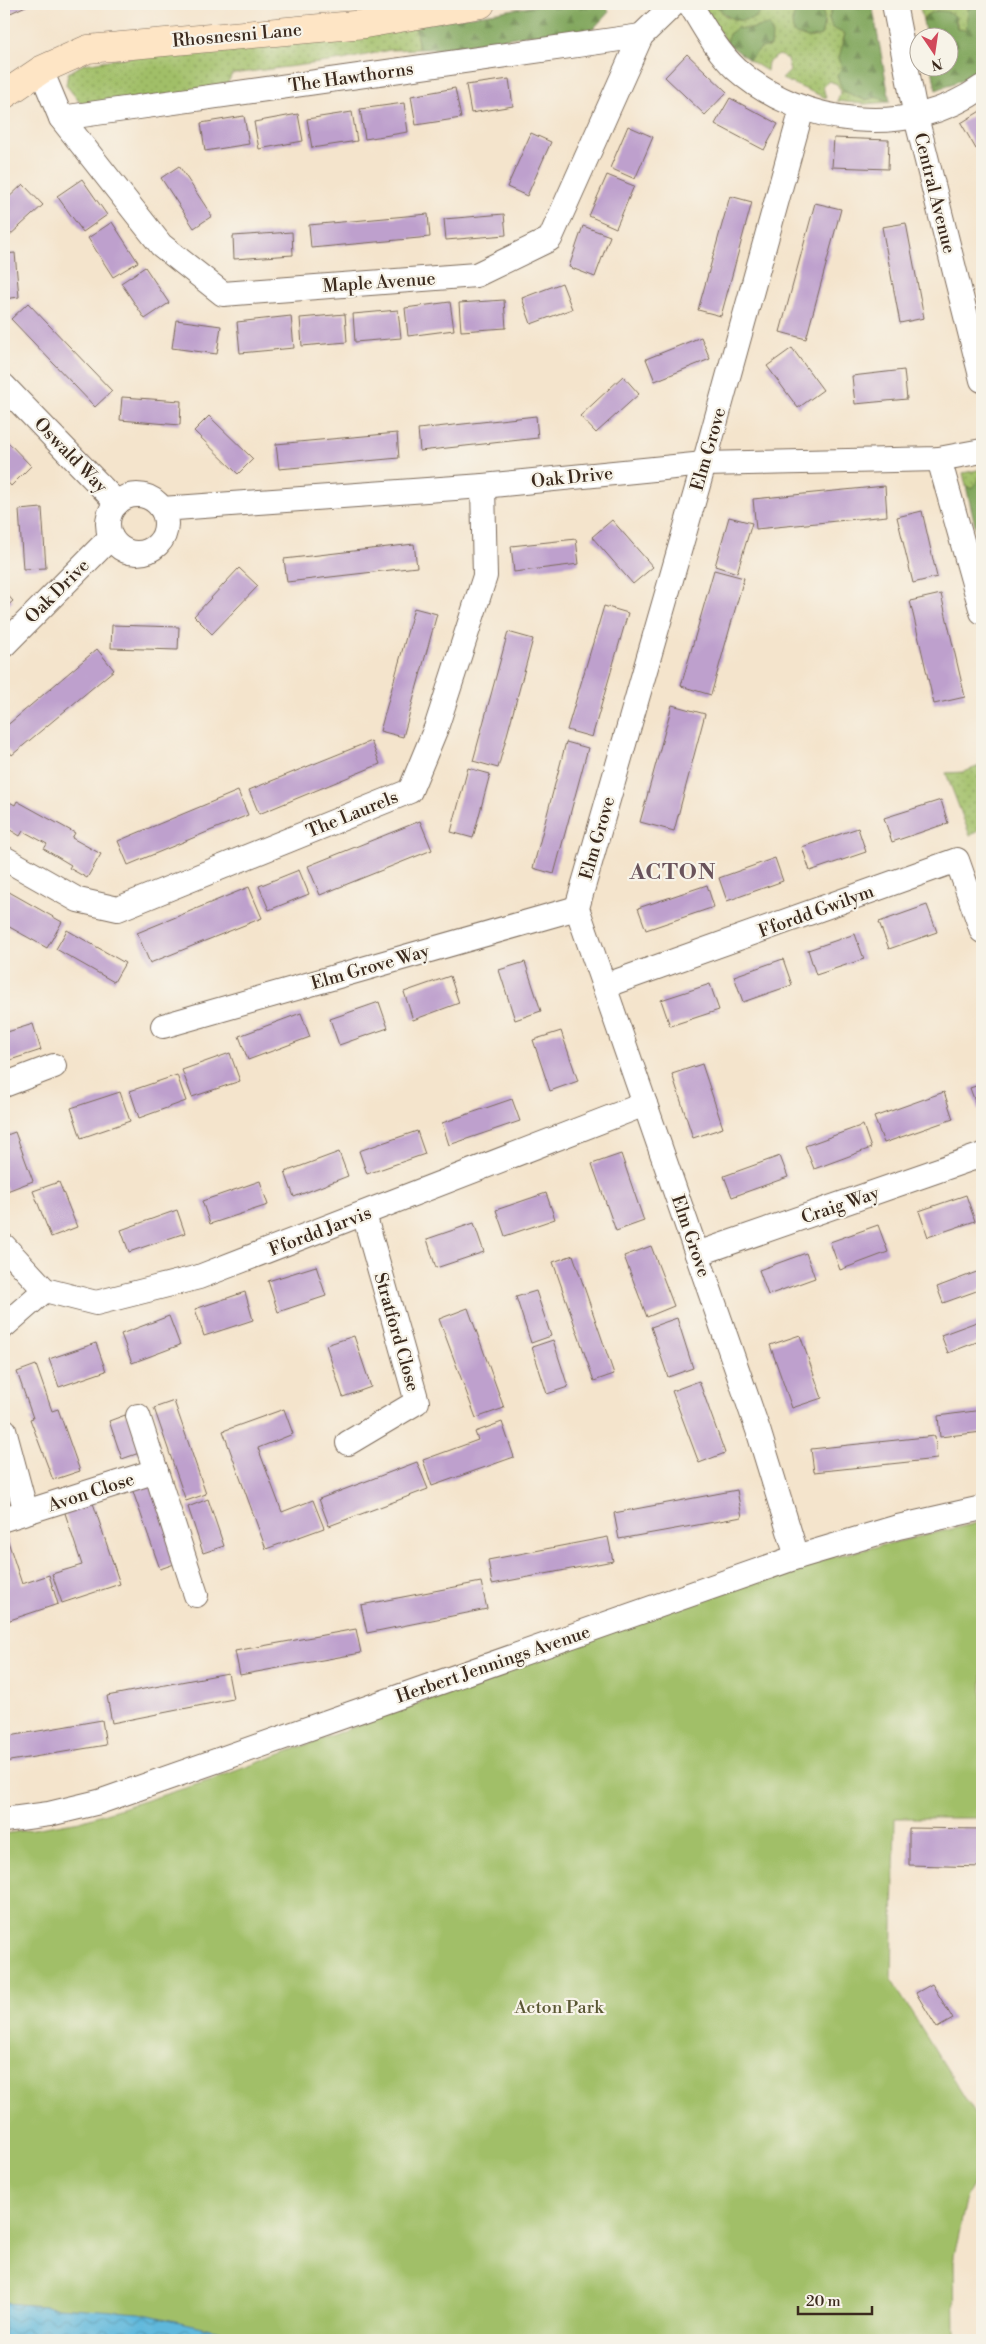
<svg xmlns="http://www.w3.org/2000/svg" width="986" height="2344" font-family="'Libre Bodoni',serif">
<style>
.grass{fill:url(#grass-dots);stroke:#6e7442}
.forest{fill:url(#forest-firs);stroke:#5e683d}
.green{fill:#a1bf67;stroke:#6e7442}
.water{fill:url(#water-waves);stroke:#4c717d}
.building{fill:#bea0cd}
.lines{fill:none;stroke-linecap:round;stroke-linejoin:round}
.minor-casing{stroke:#7c6b5b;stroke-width:26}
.secondary-casing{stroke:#7c6b5b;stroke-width:29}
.minor{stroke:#fff;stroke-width:24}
.secondary{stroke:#fee5c5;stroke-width:28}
.labels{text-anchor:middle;stroke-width:4.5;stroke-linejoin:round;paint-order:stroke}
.street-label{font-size:18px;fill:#3b2a1e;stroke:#f7f3e8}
.park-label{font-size:18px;fill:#5a5734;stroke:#f7f3e8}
.district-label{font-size:22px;font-weight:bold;letter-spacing:1px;fill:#69535b;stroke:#f7f3e8}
</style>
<defs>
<pattern id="grass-dots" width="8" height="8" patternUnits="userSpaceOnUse" patternTransform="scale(1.25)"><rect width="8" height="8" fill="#a1bf67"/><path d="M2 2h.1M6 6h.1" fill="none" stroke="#849b54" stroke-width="1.8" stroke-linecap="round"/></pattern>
<pattern id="forest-firs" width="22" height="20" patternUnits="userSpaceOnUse" patternTransform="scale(1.25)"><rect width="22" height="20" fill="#80a65c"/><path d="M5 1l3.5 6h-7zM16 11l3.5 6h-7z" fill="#6a874b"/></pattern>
<pattern id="water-waves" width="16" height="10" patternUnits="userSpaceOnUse" patternTransform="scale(1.25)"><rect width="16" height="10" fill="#5eb8dc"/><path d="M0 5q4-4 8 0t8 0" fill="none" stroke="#4f96b2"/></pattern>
</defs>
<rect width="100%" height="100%" fill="#f7f3e8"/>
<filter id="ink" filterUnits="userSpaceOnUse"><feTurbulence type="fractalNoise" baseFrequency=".02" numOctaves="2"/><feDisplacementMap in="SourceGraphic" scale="10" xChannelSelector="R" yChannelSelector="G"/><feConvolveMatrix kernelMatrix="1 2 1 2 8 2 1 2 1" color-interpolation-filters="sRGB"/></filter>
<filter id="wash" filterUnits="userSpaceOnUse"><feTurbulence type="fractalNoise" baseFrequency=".0096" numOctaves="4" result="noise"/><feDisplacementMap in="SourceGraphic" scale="20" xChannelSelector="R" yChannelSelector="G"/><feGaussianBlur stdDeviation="1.12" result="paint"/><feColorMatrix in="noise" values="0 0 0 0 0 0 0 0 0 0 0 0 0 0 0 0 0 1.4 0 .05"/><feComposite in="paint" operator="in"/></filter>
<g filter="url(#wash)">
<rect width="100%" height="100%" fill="#f4e4cc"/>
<g class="grass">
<path d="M701,4H716L726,17L764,5L763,4H806L797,7L824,27C825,17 823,9 815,4H834L829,18L833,28L845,34L842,44L865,100L878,97L890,102L864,104L837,101L841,91L837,84L829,81L823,86L826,98L782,79L790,71L787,59L779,55L768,62L767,71L749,60L761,48L757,27L727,43Z"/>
<polygon points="919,4 974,4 968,9 966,30 957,30 957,22 937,10 925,16 923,21"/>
<polygon points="415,25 419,49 390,50 343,60 232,74 225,89 81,104 66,85 68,73 84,64 173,50"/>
<polygon points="982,469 982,478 972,489 966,486 963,473"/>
<polygon points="979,766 982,766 981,829 970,836 946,773 964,772"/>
</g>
<g class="forest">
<polygon points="547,4 606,4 609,12 594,28 575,35 527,35 443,49 419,49 415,25"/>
<path d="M716,4H763L764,5L755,18C736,23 728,20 716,4Z"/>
<path d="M806,4C827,4 826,20 821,35L808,38L793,33L792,21L797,7Z"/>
<polygon points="834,4 872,4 890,102 878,97 865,100 843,91 837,76 842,67 839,58 845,34 832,28 829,18"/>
<path d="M974,4H982V69L969,77L936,90L932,68H948V38L926,37L923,21L925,16C935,9 945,9 955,16L957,29L966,30L968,9Z"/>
<path d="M769,25L772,34L771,46L761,48L749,60L727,43L729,34L737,28C751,31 755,27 769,25Z"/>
<polygon points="980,478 982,478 982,556 966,486 972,489"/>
</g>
<polygon class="green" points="982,1522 982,1818 895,1818 892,1981 982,2125 982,2170 967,2196 954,2256 955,2333 959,2340 4,2340 4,2051 7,2049 4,2040 4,1834 80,1821 211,1780 692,1602 809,1567 828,1558"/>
<polygon class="water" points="4,2303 140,2313 260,2340 4,2340"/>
<g id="blocks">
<g class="building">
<polygon points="4,4 30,4 4,16"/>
<polygon points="687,54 727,92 705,115 665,77"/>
<polygon points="509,79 513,106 471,113 466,85"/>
<polygon points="455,88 461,118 416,125 411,96"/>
<polygon points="730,98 778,124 764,150 715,124"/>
<polygon points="404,103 408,132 365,139 360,109"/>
<polygon points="982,110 982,145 976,149 961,123"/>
<polygon points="352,112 357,141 312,148 307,119"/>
<polygon points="298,114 303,141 259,149 254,122"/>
<polygon points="244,116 249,144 205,151 201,123"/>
<polygon points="628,126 653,137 635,179 610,168"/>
<polygon points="531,133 551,142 527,196 507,187"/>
<polygon points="834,138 889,140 888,169 832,167"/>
<polygon points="179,166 212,216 194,228 161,178"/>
<polygon points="607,175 634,186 616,228 589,216"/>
<polygon points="82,179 107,215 83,232 57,196"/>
<polygon points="23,184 43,205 9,236 4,230 4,202"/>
<polygon points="730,196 752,202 721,316 698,310"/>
<polygon points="815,203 841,209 806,339 780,332"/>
<polygon points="428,214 430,237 311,248 309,225"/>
<polygon points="504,214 506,235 446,240 444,219"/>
<polygon points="112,222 138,262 113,277 88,238"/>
<polygon points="906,223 924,318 900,323 882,227"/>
<polygon points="583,226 610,236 595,277 569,267"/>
<polygon points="292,232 293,255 234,259 233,236"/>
<polygon points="15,253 19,297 4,299 4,254"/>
<polygon points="145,267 169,303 145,319 121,283"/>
<polygon points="562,283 572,309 531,324 522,298"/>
<polygon points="504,300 506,328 461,331 459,303"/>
<polygon points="450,302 454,330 408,336 405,308"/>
<polygon points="28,303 112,391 95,407 11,319"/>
<polygon points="398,310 401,338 355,342 353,314"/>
<polygon points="345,314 347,342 302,346 300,318"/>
<polygon points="291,316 294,348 240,353 237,322"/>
<polygon points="176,320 221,326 217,354 172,348"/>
<polygon points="701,337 710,359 655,381 646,359"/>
<polygon points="792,348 823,390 798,408 767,366"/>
<polygon points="904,370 907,399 855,404 852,376"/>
<polygon points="623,376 639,394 596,433 580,416"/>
<polygon points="122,397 181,401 180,425 120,420"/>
<polygon points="209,416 253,459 238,474 194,431"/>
<polygon points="536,416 538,438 420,451 418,429"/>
<polygon points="397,433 399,458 279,469 276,444"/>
<polygon points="4,438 31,466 11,486 4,478"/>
<polygon points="885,486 887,516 756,529 753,499"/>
<polygon points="42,508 46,568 23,569 19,510"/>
<polygon points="922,511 937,577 913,583 897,517"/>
<polygon points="729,517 752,523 737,573 715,566"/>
<polygon points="612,520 653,567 633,584 592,537"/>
<polygon points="576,539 579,564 514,572 511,546"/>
<polygon points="414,544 417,567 287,582 284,559"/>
<polygon points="239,568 258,586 212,634 194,616"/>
<polygon points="714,570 744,578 711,695 681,686"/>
<polygon points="4,591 13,601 4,609"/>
<polygon points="941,594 965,697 934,704 910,601"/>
<polygon points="604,606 628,613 592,737 567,730"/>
<polygon points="414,608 437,614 403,737 380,731"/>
<polygon points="112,625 179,627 178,650 111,648"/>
<polygon points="508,632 533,639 498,768 473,761"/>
<polygon points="97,649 114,670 12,755 4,745 4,728"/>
<polygon points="672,705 705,714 674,831 640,822"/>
<polygon points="371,741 380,764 259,814 249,790"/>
<polygon points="566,742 588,748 554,874 533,868"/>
<polygon points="468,768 490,774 473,838 451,832"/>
<polygon points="238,791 248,815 128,865 118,841"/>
<polygon points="4,799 15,805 17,801 75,833 72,838 101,854 87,878 69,868 71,865 44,849 47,844 23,831 20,836 4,826"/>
<polygon points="941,800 948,823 892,842 884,818"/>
<polygon points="420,821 432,850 320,895 308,866"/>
<polygon points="858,828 866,852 810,871 802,847"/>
<polygon points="775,858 783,881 727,901 719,878"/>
<polygon points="299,870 309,894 269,910 259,886"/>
<polygon points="707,885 714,907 646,930 638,908"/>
<polygon points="249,887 262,918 150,963 137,933"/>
<polygon points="4,889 62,922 47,948 4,924"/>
<polygon points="927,905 937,932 889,949 879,922"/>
<polygon points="67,930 125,963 114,982 56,949"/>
<polygon points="855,934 864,959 816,975 808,950"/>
<polygon points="783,959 792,985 743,1002 734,976"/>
<polygon points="525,962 541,1011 515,1020 499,970"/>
<polygon points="450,976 459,1003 413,1020 404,992"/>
<polygon points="710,984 719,1010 670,1026 661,1000"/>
<polygon points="379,1002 388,1028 339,1045 330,1019"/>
<polygon points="301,1013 310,1037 248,1060 239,1036"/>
<polygon points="33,1024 41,1050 4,1062 4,1033"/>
<polygon points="561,1031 578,1081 550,1091 533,1040"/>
<polygon points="230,1053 240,1081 192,1097 182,1070"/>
<polygon points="702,1064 723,1128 693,1138 672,1074"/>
<polygon points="177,1075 186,1101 139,1118 130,1091"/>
<polygon points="982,1084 982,1108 978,1110 970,1088"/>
<polygon points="120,1092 130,1121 81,1138 71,1108"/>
<polygon points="944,1092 953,1119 884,1143 874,1117"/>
<polygon points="512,1099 520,1121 449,1145 442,1123"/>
<polygon points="863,1125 871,1148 814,1169 805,1146"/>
<polygon points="417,1131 425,1154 367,1174 359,1151"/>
<polygon points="15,1132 33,1181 7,1191 4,1183 4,1136"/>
<polygon points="339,1152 348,1176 294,1197 285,1172"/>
<polygon points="621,1154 644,1221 616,1231 592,1164"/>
<polygon points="780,1156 788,1177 732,1197 724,1176"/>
<polygon points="260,1181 268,1205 210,1224 202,1201"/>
<polygon points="59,1182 77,1227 51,1237 33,1191"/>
<polygon points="546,1193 555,1219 505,1236 496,1210"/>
<polygon points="966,1195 975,1221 928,1237 919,1211"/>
<polygon points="177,1210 185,1233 129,1252 121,1230"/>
<polygon points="474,1223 484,1252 436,1268 427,1239"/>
<polygon points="878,1225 888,1252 840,1270 830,1242"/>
<polygon points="651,1246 674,1306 647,1317 624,1256"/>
<polygon points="806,1253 815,1278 768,1295 759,1270"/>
<polygon points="573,1255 614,1374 594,1381 553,1262"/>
<polygon points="316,1266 326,1296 278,1312 268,1281"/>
<polygon points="982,1270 982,1289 943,1303 937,1287"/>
<polygon points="536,1291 551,1336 531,1343 516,1297"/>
<polygon points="245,1292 253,1320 204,1336 195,1309"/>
<polygon points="468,1308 504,1408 476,1418 439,1319"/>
<polygon points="169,1316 180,1345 132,1363 121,1334"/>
<polygon points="677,1318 693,1368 668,1377 651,1327"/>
<polygon points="982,1320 982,1340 948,1353 941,1335"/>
<polygon points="800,1335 822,1398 792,1408 770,1345"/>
<polygon points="354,1336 371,1387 343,1397 326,1345"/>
<polygon points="553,1340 568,1387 547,1394 532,1347"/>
<polygon points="96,1343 106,1371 59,1387 49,1359"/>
<polygon points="36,1365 52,1411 58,1409 80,1471 53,1480 30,1419 33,1418 17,1372"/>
<polygon points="699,1381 725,1453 699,1463 672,1391"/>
<polygon points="174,1401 206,1494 186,1501 154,1408"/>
<polygon points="284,1409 293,1434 258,1448 282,1512 313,1500 324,1528 266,1549 223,1431"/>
<polygon points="982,1410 982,1432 940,1437 938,1416"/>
<polygon points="128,1414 142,1452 122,1459 109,1421"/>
<polygon points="502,1422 514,1457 432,1486 423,1460 478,1440 475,1432"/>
<polygon points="935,1436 937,1459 814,1472 811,1449"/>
<polygon points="417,1462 428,1489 329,1526 319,1499"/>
<polygon points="151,1476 180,1562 160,1569 130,1483"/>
<polygon points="737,1490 742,1517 619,1539 614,1513"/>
<polygon points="91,1497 120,1584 62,1603 52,1574 82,1565 63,1507"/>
<polygon points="208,1499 224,1546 203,1553 188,1507"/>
<polygon points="4,1529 22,1584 49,1575 58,1604 4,1622"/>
<polygon points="608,1537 613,1561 492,1584 488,1560"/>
<polygon points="481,1582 487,1609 367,1633 361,1605"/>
<polygon points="356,1629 361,1653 240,1675 235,1651"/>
<polygon points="228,1673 233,1699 112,1723 107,1696"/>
<polygon points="102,1720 106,1745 4,1762 4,1737"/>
<polygon points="909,1828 982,1829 982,1867 909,1865"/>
<polygon points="932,1984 953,2019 937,2028 916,1993"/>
</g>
</g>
</g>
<g filter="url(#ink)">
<use href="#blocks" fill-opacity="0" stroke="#7c6b5b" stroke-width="1"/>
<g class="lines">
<g class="minor-casing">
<g id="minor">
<path d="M690,4C704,27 716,50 736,69C801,127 910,139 982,87"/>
<polyline points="894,4 916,117 982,380"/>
<polyline points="41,70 61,118 161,245 223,294 476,275 550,239 641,36 674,4"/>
<polyline points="61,118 641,36"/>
<polyline points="4,386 117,503"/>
<polyline points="939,459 982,612"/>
<circle cx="137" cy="524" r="29"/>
<polyline points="162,509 483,486 704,464 939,459 982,451"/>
<polyline points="4,645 111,537"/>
<polyline points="4,858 78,900 118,909 410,791 436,728 485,576 483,486"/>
<polyline points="604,986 957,860 982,931"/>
<polyline points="163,1026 577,908"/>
<polyline points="4,1085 54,1066"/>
<polyline points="4,1246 45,1290 96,1303 199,1277 645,1104"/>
<polyline points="697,1254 982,1155"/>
<polyline points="4,1326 45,1290"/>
<polyline points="138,1416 196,1595"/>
<polyline points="4,1430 26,1512"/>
<polyline points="348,1443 417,1402 364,1214"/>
<polyline points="4,1519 156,1471"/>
<polyline points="797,1557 759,1433 577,908 704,464 802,109"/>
<polyline points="4,1820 49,1814 99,1802 797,1557 898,1527 982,1508"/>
</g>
</g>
<g class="secondary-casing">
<polyline id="secondary" points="4,95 41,70 88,49 365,24 481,4"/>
</g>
<use href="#minor" class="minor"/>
<use href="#secondary" class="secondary"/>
</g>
</g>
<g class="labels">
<g class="street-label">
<text transform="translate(237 35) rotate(-5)" y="6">Rhosnesni Lane</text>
<text transform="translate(351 77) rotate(-8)" y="6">The Hawthorns</text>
<text transform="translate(935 193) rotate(76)" y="6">Central Avenue</text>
<text transform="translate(379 282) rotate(-4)" y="6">Maple Avenue</text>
<text transform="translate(708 449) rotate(-74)" y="6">Elm Grove</text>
<text transform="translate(71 455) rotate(46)" y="6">Oswald Way</text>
<text transform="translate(572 477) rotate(-6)" y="6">Oak Drive</text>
<text transform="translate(57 591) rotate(-45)" y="6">Oak Drive</text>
<text transform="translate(352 814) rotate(-22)" y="6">The Laurels</text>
<text transform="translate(597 838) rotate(-74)" y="6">Elm Grove</text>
<text transform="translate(816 911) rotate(-20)" y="6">Ffordd Gwilym</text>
<text transform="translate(370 967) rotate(-16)" y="6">Elm Grove Way</text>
<text transform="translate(840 1205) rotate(-19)" y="6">Craig Way</text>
<text transform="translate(320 1231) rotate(-21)" y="6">Ffordd Jarvis</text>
<text transform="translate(691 1236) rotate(71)" y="6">Elm Grove</text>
<text transform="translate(397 1332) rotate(74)" y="6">Stratford Close</text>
<text transform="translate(91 1492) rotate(-18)" y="6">Avon Close</text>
<text transform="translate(493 1664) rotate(-19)" y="6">Herbert Jennings Avenue</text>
</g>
<g class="park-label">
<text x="559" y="2013">Acton Park</text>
</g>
<g class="district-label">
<text x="673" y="879">ACTON</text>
</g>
</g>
<rect width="986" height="2344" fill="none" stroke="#f7f3e8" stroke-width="20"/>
<g transform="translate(934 52) rotate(167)"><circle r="24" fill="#f7f3e8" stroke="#aca397"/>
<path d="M0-4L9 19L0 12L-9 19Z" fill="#d1495b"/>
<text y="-8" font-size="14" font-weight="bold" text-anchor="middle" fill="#3b2a1e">N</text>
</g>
<path d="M798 2306v8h74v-8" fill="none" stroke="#3b2a1e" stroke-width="2.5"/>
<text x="806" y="2306" font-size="15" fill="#3b2a1e" stroke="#f7f3e8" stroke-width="4" paint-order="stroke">20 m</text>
</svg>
